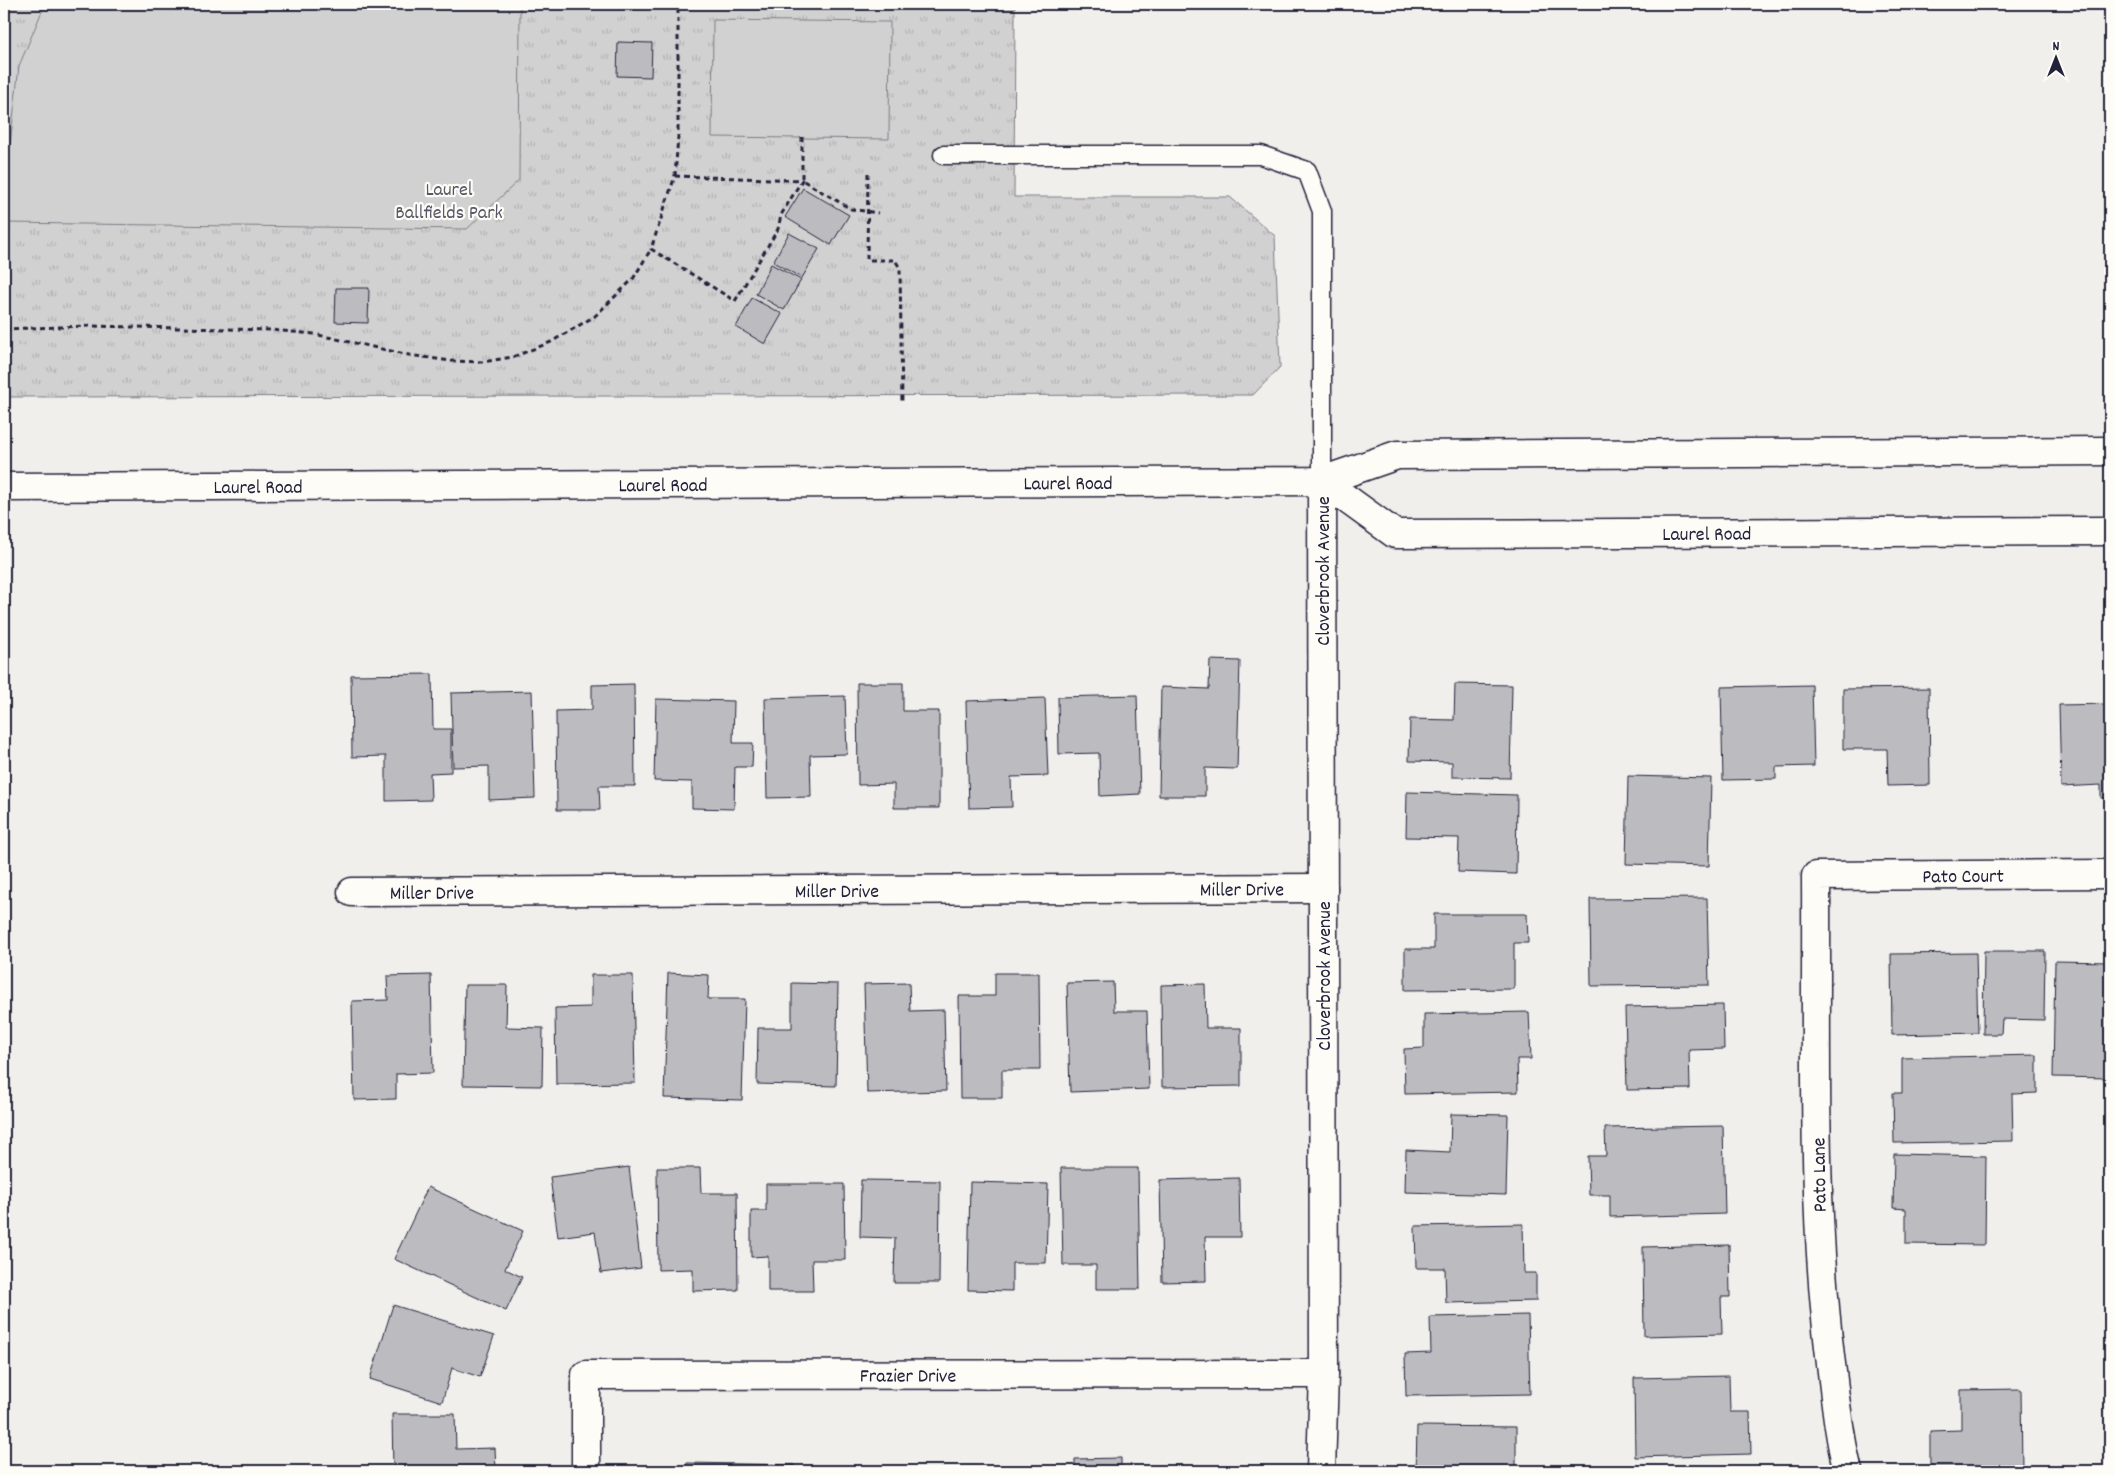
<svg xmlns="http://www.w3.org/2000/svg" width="2114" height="1475" font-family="Dekko,sans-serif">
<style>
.park{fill:url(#park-tufts);stroke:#7a7a86}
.pitch{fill:#d2d1d1;stroke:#7a7a86}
.building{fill:#bcbcc0;stroke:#22223b}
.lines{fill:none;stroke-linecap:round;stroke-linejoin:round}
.lane-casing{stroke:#22223b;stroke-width:21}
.street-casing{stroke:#22223b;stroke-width:31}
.secondary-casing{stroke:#22223b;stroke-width:31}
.path{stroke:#22223b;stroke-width:3;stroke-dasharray:5 4;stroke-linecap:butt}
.lane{stroke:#fdfcf7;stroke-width:18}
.street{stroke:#fdfcf7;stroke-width:28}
.secondary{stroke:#fdfcf7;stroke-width:28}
.labels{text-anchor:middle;stroke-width:4.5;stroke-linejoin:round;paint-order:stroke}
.park-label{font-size:20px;fill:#575768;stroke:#fdfcf7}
.street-label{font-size:20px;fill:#22223b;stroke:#fdfcf7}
</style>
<defs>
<pattern id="park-tufts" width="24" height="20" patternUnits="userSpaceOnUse" patternTransform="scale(1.25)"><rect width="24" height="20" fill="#d2d1d1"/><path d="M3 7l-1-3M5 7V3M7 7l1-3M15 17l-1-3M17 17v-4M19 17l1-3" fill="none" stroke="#b4b3b4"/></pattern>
</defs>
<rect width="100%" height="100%" fill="#f0efec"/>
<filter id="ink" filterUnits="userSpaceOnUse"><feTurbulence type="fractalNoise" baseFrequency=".02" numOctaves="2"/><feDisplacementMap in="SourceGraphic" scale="10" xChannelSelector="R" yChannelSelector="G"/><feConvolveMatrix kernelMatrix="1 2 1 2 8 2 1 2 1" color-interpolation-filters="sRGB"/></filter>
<g filter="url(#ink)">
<polygon class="park" points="4,4 1015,4 1014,197 1230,197 1275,236 1280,367 1253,395 4,397"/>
<g class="pitch">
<polygon points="45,4 520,4 519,180 467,229 4,223 4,198 19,66"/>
<polygon points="713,20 890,22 889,139 712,137"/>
</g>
<g class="building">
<polygon points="618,42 652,43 651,77 617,76"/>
<polygon points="803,188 849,215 831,245 785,217"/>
<polygon points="789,233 819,249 802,278 773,262"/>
<polygon points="771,264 801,280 784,310 756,294"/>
<polygon points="336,288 369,288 368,323 335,322"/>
<polygon points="752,298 782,314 765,344 736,327"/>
<polygon points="1210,660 1240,661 1237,769 1205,768 1205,796 1159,796 1161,687 1209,689"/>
<polygon points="432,674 433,729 451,729 451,772 430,773 431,800 386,801 386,756 352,757 351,675"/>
<polygon points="857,683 903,683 903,711 939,711 939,808 894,808 894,784 858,785"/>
<polygon points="634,684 635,786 599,786 600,810 557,810 556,711 592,710 592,685"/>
<polygon points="1455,684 1512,685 1510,778 1452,777 1452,762 1409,761 1410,719 1454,720"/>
<polygon points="1812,685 1814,766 1776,767 1776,779 1723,780 1721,687"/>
<polygon points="1929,688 1930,785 1888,786 1887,749 1843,749 1843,689"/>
<polygon points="532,691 535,798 489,800 489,766 453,767 451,693"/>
<polygon points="1137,695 1140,794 1100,796 1099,753 1059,754 1058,697"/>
<polygon points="845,696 847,754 810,755 811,797 767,798 765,698"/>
<polygon points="1045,698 1048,776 1011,777 1012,807 969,808 966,701"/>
<polygon points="656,699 734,701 733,743 753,743 752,767 735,767 734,809 692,808 692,782 654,781"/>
<polygon points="2110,704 2110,798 2101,798 2101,785 2061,787 2059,705"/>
<polygon points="1628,776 1711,778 1709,866 1626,864"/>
<polygon points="1407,792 1517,795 1516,874 1458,872 1459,838 1406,837"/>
<polygon points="1707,898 1709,985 1591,986 1590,899"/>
<polygon points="1434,914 1527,914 1528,943 1514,943 1514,989 1405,990 1405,949 1434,949"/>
<polygon points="1984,951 2045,951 2044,1020 2002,1019 2001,1034 1983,1034"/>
<polygon points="1976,953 1978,1033 1892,1035 1891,954"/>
<polygon points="2055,961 2110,962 2110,1078 2053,1077"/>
<polygon points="668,973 709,975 708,999 745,999 742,1100 664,1098"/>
<polygon points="995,973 1039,973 1040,1070 1002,1070 1002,1098 960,1098 959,996 995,996"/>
<polygon points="431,975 433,1073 396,1074 396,1099 354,1100 352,1001 388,1000 387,976"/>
<polygon points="591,975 633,975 635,1083 556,1084 555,1008 591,1007"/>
<polygon points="1113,982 1114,1011 1147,1011 1149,1089 1070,1092 1067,983"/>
<polygon points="792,983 838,984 836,1086 757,1084 758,1028 792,1028"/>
<polygon points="909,983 910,1011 944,1010 946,1091 867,1093 864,984"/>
<polygon points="1205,984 1206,1028 1241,1028 1241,1086 1162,1087 1161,985"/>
<polygon points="465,985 507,985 506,1027 543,1028 542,1086 463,1085"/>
<polygon points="1723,1005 1724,1049 1689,1050 1690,1089 1627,1090 1625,1007"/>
<polygon points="1529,1012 1531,1059 1517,1059 1518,1092 1405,1094 1404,1049 1424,1048 1424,1014"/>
<polygon points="2037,1055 2037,1093 2012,1094 2013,1141 1894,1143 1893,1093 1902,1093 1902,1058"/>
<polygon points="1451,1114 1508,1115 1506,1195 1405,1192 1406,1150 1450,1152"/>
<polygon points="1723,1126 1725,1214 1610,1217 1610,1195 1589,1195 1588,1156 1606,1156 1605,1128"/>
<polygon points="1894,1154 1986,1156 1985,1245 1906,1244 1906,1209 1893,1208"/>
<polygon points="629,1167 641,1268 601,1273 595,1232 558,1237 550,1177"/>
<polygon points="657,1168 700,1168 701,1193 737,1193 738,1290 693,1291 693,1269 658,1270"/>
<polygon points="1061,1168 1138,1168 1140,1289 1096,1289 1096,1265 1063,1265"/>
<polygon points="1239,1178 1240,1237 1205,1237 1206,1281 1162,1282 1160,1180"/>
<polygon points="861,1180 940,1181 939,1283 894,1283 895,1238 860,1237"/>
<polygon points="970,1182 1048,1184 1046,1263 1012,1263 1012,1291 968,1290"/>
<polygon points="766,1184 844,1184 845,1260 812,1260 813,1291 768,1291 768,1256 751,1257 751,1211 766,1211"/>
<polygon points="428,1187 523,1231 505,1269 522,1277 506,1311 394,1259"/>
<polygon points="1523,1224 1524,1273 1536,1273 1536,1301 1446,1303 1445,1268 1416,1268 1415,1226"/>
<polygon points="1729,1245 1730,1297 1721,1297 1722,1334 1644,1336 1643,1247"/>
<polygon points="393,1305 494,1336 480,1377 452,1368 442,1402 370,1379"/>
<polygon points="1528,1315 1530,1394 1406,1396 1405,1354 1431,1353 1430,1317"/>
<polygon points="1729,1376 1730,1412 1750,1412 1751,1454 1635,1457 1634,1378"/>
<polygon points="2021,1389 2022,1471 1930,1471 1930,1431 1961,1430 1961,1390"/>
<polygon points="392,1414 455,1414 456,1449 495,1448 496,1471 393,1471"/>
<polygon points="1417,1426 1516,1427 1516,1471 1416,1471"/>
<polygon points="1121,1458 1121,1471 1075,1471 1075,1459"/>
<polygon points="687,1463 794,1465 794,1471 687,1471"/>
<polygon points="1187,1467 1187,1471 1142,1471 1142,1468"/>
<polygon points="920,1469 920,1471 877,1471 877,1470"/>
<rect x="942" y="1469" width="43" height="2"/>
</g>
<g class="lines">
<g class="lane-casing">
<polyline id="lane" points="943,155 1261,155 1307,171 1322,211 1322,481"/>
</g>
<g class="street-casing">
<g id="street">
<path id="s1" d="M352,892L1323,888"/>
<path id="s2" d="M586,1471V1375L1324,1374"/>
<polyline points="1321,1471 1324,1374 1322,481"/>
<path id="s3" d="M1848,1471C1838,1433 1835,1394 1830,1356C1811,1197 1817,1036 1816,876L2110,874"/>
</g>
</g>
<g class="secondary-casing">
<g id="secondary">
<path id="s4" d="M1322,481L1395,534L2110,531"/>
<path id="s5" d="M4,487L1322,481L1397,455L2110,451"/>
</g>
</g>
<g class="path">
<polyline points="802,137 802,180 851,209 878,213"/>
<polyline points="868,173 867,260 895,260 900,268 902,403"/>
<polygon points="675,176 802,180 781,215 778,229 735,301 651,249"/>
<polyline points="675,176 678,137 678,4"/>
<polyline points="4,329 89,326 272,330 314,334 409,355 451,361 482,362 513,357 551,342 595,316 633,279 651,249"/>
</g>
<use href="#lane" class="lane"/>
<use href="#street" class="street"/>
<use href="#secondary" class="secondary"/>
</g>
</g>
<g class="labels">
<g class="park-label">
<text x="449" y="195">Laurel<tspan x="449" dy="23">Ballfields Park</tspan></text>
</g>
<g class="street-label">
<text dy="7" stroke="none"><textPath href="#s5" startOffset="1064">Laurel Road</textPath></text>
<text dy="7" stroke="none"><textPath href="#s5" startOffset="659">Laurel Road</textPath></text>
<text dy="7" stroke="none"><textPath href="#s5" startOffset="254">Laurel Road</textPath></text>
<text dy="7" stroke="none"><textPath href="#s4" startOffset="402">Laurel Road</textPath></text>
<text transform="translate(1322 571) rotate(-90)" y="7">Cloverbrook Avenue</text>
<text dy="7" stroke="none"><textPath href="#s3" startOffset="744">Pato Court</textPath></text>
<text dy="7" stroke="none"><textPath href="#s1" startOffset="890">Miller Drive</textPath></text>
<text dy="7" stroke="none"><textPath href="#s1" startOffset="485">Miller Drive</textPath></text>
<text dy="7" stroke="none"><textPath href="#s1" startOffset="80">Miller Drive</textPath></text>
<text transform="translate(1323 976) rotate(-90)" y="7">Cloverbrook Avenue</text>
<text transform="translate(1818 1175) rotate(-91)" y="7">Pato Lane</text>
<text dy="7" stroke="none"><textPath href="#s2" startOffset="418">Frazier Drive</textPath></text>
</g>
</g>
<rect width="2114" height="1475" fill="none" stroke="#fdfcf7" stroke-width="20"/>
<rect x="10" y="10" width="2094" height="1455" fill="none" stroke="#22223b" stroke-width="2" filter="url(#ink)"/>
<g transform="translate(2056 58)" stroke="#fdfcf7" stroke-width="4" paint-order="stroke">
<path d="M0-4L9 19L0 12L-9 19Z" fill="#22223b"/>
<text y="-8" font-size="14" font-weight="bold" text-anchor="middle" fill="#22223b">N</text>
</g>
</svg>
